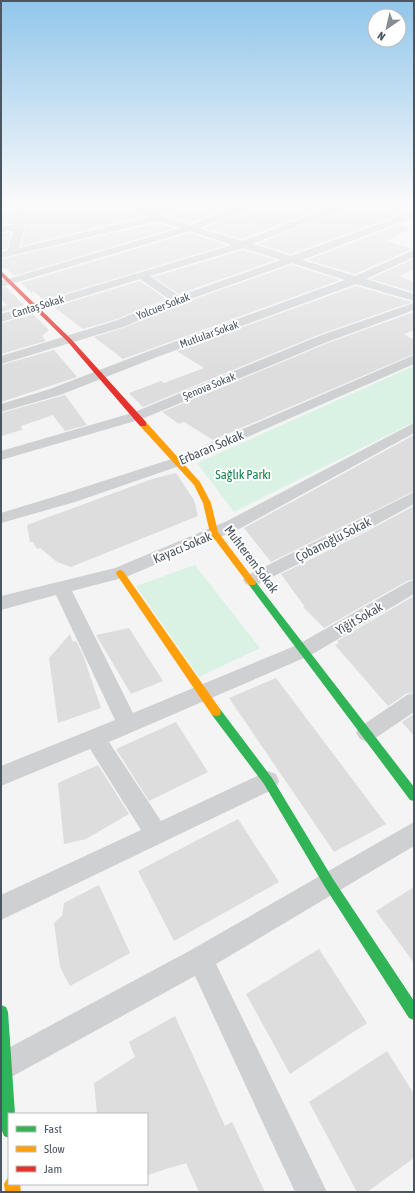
<svg xmlns="http://www.w3.org/2000/svg" width="415" height="1193" font-family="'Asap Condensed',sans-serif">
<style>
.green{fill:#d9f2e3}
.building{fill:#ddddde}
.lines{fill:none;stroke-linecap:round;stroke-linejoin:round}
.street{fill:#ced0d2;fill-rule:evenodd}
.fast{fill:#30b455;fill-rule:evenodd}
.slow{fill:#ff9f0a;fill-rule:evenodd}
.jam{fill:#e5322d;fill-rule:evenodd}
.labels{text-anchor:middle;stroke-width:4;stroke-linejoin:round;paint-order:stroke}
.far-street-label{font-size:11px;fill:#4a5661;stroke:#fff}
.street-label{font-size:13px;fill:#4a5661;stroke:#fff}
.park-label{font-size:13px;fill:#17864f;stroke:#fff}
</style>
<rect width="100%" height="100%" fill="#f4f4f4"/>
<g class="green">
<polygon points="414,366 414,422 234,512 197,463"/>
<polygon points="195,565 260,648 199,677 136,586"/>
</g>
<g class="building">
<polygon points="180,204 241,204 190,223 158,212"/>
<polygon points="260,204 336,204 242,239 204,228"/>
<polygon points="354,204 385,204 407,212 291,254 257,244"/>
<polygon points="131,205 144,216 21,246 25,228 26,211 62,212 64,208 105,208"/>
<polygon points="1,210 14,211 13,224 1,224"/>
<polygon points="157,223 175,228 14,276 7,269 1,268 1,259"/>
<polygon points="398,225 410,229 387,241 412,249 355,274 307,260"/>
<polygon points="1,233 11,233 7,249 1,250"/>
<polygon points="190,233 227,245 44,300 33,291 32,292 34,295 21,283"/>
<polygon points="243,250 276,260 179,294 153,277"/>
<polygon points="413,259 414,269 399,276 414,282 414,292 370,279"/>
<polygon points="292,265 340,280 123,359 94,337 123,328 183,303"/>
<polygon points="140,281 166,299 114,320 83,329 54,307"/>
<polygon points="356,286 412,302 318,335 143,407 129,393 161,381 164,383 204,368 177,351"/>
<polygon points="6,287 24,305 1,312 1,307 7,305 1,300 1,288"/>
<polygon points="414,312 414,330 404,334 414,340 414,354 213,440 184,422 179,424 162,412 328,343"/>
<polygon points="33,314 49,330 42,336 46,341 1,354 1,323"/>
<polygon points="54,350 77,377 1,402 1,365"/>
<polygon points="65,395 87,425 65,431 53,415 21,426 22,430 1,436 1,413"/>
<polygon points="414,435 414,491 271,562 244,528"/>
<polygon points="176,473 194,500 198,516 71,567 57,562 40,548 37,549 33,542 30,542 27,525 152,479"/>
<polygon points="414,506 414,579 407,581 324,628 303,607 305,607 281,574 364,533"/>
<polygon points="414,596 414,692 406,694 388,706 335,645 339,643 337,641"/>
<polygon points="129,628 163,681 131,694 96,635"/>
<polygon points="70,634 73,642 76,641 83,655 101,708 58,723 49,658"/>
<polygon points="276,678 386,824 334,852 229,698"/>
<polygon points="414,714 414,736 402,722"/>
<polygon points="176,722 208,772 149,801 116,749"/>
<polygon points="98,765 129,814 86,839 64,844 58,783"/>
<polygon points="238,819 279,882 174,941 138,871"/>
<polygon points="99,885 130,953 70,986 60,967 54,923 62,916 64,903"/>
<polygon points="414,887 414,963 376,911"/>
<polygon points="319,949 367,1023 290,1074 246,994"/>
<polygon points="175,1016 225,1126 232,1122 265,1192 199,1192 186,1163 147,1175 147,1114 97,1114 94,1083 135,1057 129,1042"/>
<polygon points="387,1051 414,1094 414,1158 367,1192 357,1192 309,1102"/>
</g>
<g class="lines">
<g class="street">
<path d="M6,204H110L105,207H25L24,228L19,248L148,217L138,211L132,204H142L147,209L161,204H176L154,212L190,225L245,204H259L200,228L242,241L340,204H353L253,244L291,256L414,211V217L302,260L355,276L414,250V257L366,279L414,294V301L356,284L157,357L60,395L1,412V404L50,389L149,351L345,280L292,263L182,302L123,327L1,364V356L115,321L169,299L140,279L1,322V314L232,245L190,231L1,287V281L180,228L157,221L1,258V252L8,250L13,231L1,232V226L14,225L16,207L8,206ZM243,248L281,260L179,296L150,276Z"/>
<polygon points="414,303 414,310 327,342 142,419 1,460 1,451 132,413 319,336"/>
<polygon points="414,355 414,364 188,463 75,502 1,523 1,513 63,494 178,457"/>
<polygon points="414,423 414,433 239,529 126,577 72,591 133,713 297,645 408,582 414,580 414,594 311,655 109,742 161,821 268,771 276,774 279,781 276,788 1,920 1,895 141,830 90,749 1,786 1,766 115,720 56,595 1,610 1,596 115,568 227,521"/>
<polygon points="414,492 414,504 363,532 258,584 252,586 246,584 243,580 246,576"/>
<polygon points="414,693 414,712 374,739 367,742 360,739 356,733 360,727 407,695"/>
<polygon points="414,822 414,846 216,964 327,1192 295,1192 195,976 15,1075 5,1079 1,1078 1,1052 191,950"/>
</g>
<g class="fast">
<polygon points="252,580 255,581 414,787 414,801 410,800 249,585 248,583"/>
<polygon points="216,708 220,709 272,778 333,879 414,1001 414,1020 409,1018 325,887 264,784 212,715 211,712 212,709"/>
<polygon points="1,1005 6,1007 8,1012 15,1114 9,1114 9,1138 4,1136 2,1131 1,1122"/>
</g>
<g class="slow">
<polygon points="140,422 146,422 200,482 211,503 218,532 255,581 256,583 255,585 249,585 210,533 203,503 194,485 140,426"/>
<polygon points="120,570 123,571 220,709 221,712 220,715 216,716 212,715 117,575 116,573 117,571"/>
<polygon points="9,1177 9,1184 20,1184 21,1192 5,1192 4,1184 7,1179"/>
</g>
<polygon class="jam" points="1,271 71,339 146,422 146,426 140,426 67,341 1,276"/>
</g>
<linearGradient id="sky" x2="0" y2="1"><stop stop-color="#91c6eb"/><stop offset="0.55" stop-color="#fafafa"/><stop offset="1" stop-color="#fafafa" stop-opacity="0"/></linearGradient>
<rect width="415" height="371" fill="url(#sky)"/>
<g class="labels">
<g class="far-street-label">
<text transform="translate(38 306) rotate(-17)" y="4">Cantaş Sokak</text>
<text transform="translate(163 306) rotate(-21)" y="4">Yolcuer Sokak</text>
<text transform="translate(209 334) rotate(-20)" y="4">Mutlular Sokak</text>
<text transform="translate(209 386) rotate(-22)" y="4">Şenova Sokak</text>
</g>
<g class="street-label">
<text transform="translate(211 447) rotate(-23)" y="5">Erbaran Sokak</text>
<text transform="translate(333 539) rotate(-27)" y="5">Çobanoğlu Sokak</text>
<text transform="translate(182 547) rotate(-23)" y="5">Kayacı Sokak</text>
<text transform="translate(252 559) rotate(53)" y="5">Muhterem Sokak</text>
<text transform="translate(359 618) rotate(-30)" y="5">Yiğit Sokak</text>
</g>
<g class="park-label">
<text x="243" y="479">Sağlık Parkı</text>
</g>
</g>
<rect width="415" height="1193" fill="none" stroke="#4a5661" stroke-width="4"/>
<rect x="8" y="1113" width="140" height="72" fill="#ffffff" stroke="#b7bbc0"/>
<rect x="16" y="1126" width="20" height="6" fill="#30b455" stroke="#b7bbc0"/>
<text x="44" y="1133" font-size="12" fill="#4a5661">Fast</text>
<rect x="16" y="1146" width="20" height="6" fill="#ff9f0a" stroke="#b7bbc0"/>
<text x="44" y="1153" font-size="12" fill="#4a5661">Slow</text>
<rect x="16" y="1166" width="20" height="6" fill="#e5322d" stroke="#b7bbc0"/>
<text x="44" y="1173" font-size="12" fill="#4a5661">Jam</text>
<g transform="translate(387 28) rotate(214)"><circle r="19" fill="#ffffff" stroke="#b7bbc0"/>
<path d="M0-3L7 15L0 10L-7 15Z" fill="#868d94"/>
<text y="-6" font-size="11" font-weight="bold" text-anchor="middle" fill="#4a5661">N</text>
</g>
</svg>
